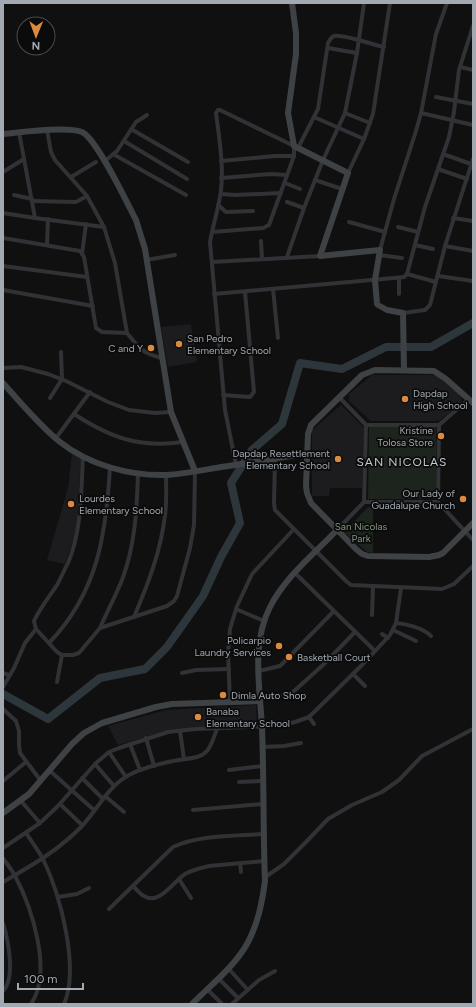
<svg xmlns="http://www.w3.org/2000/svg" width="476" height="1007" font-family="Figtree,sans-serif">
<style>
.built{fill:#1c1c1e}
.green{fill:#1d231d}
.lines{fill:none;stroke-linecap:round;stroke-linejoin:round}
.river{stroke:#2d363a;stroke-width:8}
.street{stroke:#313235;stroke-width:4}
.secondary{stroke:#3f4245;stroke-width:6}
.poi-dot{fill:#db8b3d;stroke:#0b0b0c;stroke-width:1.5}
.labels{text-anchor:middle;stroke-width:3.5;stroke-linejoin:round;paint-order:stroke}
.poi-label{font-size:10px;fill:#a2a9b0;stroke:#0b0b0c;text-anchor:start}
.park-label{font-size:10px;fill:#7f997b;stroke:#0b0b0c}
.quarter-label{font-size:12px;letter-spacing:1px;fill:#c3c7cd;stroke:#0b0b0c}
</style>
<rect width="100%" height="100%" fill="#101011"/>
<g class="built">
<polygon points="191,324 197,362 168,367 161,327"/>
<polygon points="372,375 438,375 461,396 462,403 439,421 371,421 349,401 349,394"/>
<polygon points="341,405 364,428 362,488 330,488 329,496 312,496 312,430"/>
<polygon points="72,454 81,459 77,520 74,538 65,564 47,560 68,488"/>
<polygon points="256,705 257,725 162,732 118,745 108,726 166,710"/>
</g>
<g class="green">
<polygon points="369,427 436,427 436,499 368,499"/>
<polygon points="368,507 373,508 373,553 367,552 344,532"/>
</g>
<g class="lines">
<polyline class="river" points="3,694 48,719 100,678 145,669 167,647 203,596 221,557 240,523 231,483 252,450 282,424 300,363 342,369 386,347 431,347 473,323"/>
<g class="street">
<polyline points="328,48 357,53"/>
<polyline points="460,67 473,70"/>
<polyline points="436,97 473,104"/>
<polyline points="345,113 370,123"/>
<polyline points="421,113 473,125"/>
<polyline points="314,117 364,139"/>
<polyline points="131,129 188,162"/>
<polyline points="47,130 51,152 55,160 87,196 104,227 115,263 127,333"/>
<polyline points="19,132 35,218 104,227"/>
<polyline points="124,141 187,179"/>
<path d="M298,148L318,109L328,43C330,40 331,37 334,36C343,34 374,45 384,47"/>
<polyline points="113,154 186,195"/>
<polyline points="443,154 471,164"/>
<polyline points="105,161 117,151 136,122 147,115"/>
<polyline points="221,161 275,156 294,156"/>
<polyline points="438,169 467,179"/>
<polyline points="3,172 24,159"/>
<polyline points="348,173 364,139 373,114 390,3"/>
<polyline points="71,177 96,162"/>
<polyline points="221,178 271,174 287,175"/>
<polyline points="315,180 342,189"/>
<polyline points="285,183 300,189"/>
<polyline points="221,194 235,195 281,193"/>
<polyline points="14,195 32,199"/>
<polyline points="32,201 76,202 87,196"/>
<polyline points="287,202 304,208"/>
<polyline points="218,205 226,212 253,211"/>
<polyline points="3,213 35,218"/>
<polyline points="453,218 473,221"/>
<polyline points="349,222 385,232"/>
<polyline points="398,227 418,232"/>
<path d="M212,232L263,228L269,225L294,156V146L220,110H218L216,113C219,136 224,167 221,190C219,208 213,224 210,242L225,410L236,465"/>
<path d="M3,238L80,251L84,257L96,328L102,332L127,333C140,349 142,353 162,358"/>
<polyline points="261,241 262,259"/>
<polyline points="47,245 48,219"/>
<polyline points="415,245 433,249"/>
<polyline points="445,246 473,251"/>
<polyline points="380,250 394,199 416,131 421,113 436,34 447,3"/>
<polyline points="82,254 86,224"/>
<polyline points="379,255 402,258"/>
<polyline points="287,257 304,208 323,160 345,113 357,53 364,3"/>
<polyline points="146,260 175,255"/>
<polyline points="212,262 320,256"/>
<polyline points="3,266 87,277"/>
<polyline points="407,274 436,282"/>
<polyline points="438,276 473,281"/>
<polyline points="399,278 399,294"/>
<polyline points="273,289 278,338"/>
<polyline points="3,290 93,306"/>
<polyline points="214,294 394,278 404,277 407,274 425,207 449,137 454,112 459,70 473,26"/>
<polyline points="403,313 425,310 430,305 445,246 473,159"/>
<polyline points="3,368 21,367 48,374 66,381 108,402 129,410 155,413 171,412"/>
<polyline points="223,395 250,397 254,392 245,292"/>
<polyline points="339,397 366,425"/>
<polyline points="50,398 62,379 61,352"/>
<path d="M74,414C111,438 139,448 183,442"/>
<polyline points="439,425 469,399"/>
<polyline points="56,438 90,392"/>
<polyline points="275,459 274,503 275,510 346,581 351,585 442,589 454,584 473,566"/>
<polyline points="438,502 364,502 366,425 439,425 438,502 473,540"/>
<polyline points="337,530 364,502"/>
<polyline points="295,573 375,651"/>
<polyline points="236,609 264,621"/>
<polyline points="372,615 373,587"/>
<path d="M134,617C148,584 161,551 165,515C167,502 166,488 166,475"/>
<path d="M396,623C407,624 423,628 431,636"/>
<path d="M100,628C107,612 115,597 122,580C135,546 137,509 138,473"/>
<polyline points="36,629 57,652 62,655 73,655 79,653 100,628 167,606 174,601 177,596 190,548 194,525 195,471"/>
<polyline points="393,630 416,641"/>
<polyline points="382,634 388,638"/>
<path d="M49,643C98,592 106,535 110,467"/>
<polyline points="259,671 280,666 334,611"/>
<polyline points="3,673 9,675"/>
<polyline points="182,673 196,670 229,669"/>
<polyline points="353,674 365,686"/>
<polyline points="57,682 62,655"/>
<path d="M3,687L14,668L25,643L36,629L34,621C40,608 49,597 57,585C61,578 64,570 68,563C82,530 81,491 83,456"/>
<path d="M260,698C271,697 283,698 293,692L323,665L355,632"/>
<polyline points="230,702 228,653 230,629 237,606 252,574 294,529"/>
<polyline points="3,709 16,721 19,731 19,745 20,753 41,781"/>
<polyline points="309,717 314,724"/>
<polyline points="180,731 184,759"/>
<polyline points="146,738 154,766"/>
<polyline points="130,744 140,770"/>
<polyline points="262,747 284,746 301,743"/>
<polyline points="109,752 126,777"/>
<polyline points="95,764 114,786"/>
<polyline points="229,770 262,766"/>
<polyline points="50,771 94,810"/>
<polyline points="82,778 103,799"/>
<polyline points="3,781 26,762"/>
<polyline points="239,782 262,781"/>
<polyline points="105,796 124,812"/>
<polyline points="21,801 40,823"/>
<polyline points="60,804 82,825"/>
<polyline points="193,810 262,804"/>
<path d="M26,833C32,842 38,850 43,859C60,894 80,968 64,1004"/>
<polyline points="3,848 40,823 57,807 96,763 109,752 119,748 168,732 196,729 277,726 295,722 309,717 363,664 390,635 396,623 401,588"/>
<path d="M3,858C7,864 12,870 15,876C32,908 53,972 31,1004"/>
<polyline points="240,863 241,872"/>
<polyline points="264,878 284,864 306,842 328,819 352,805 382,792 399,780 422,756 473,729"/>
<polyline points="179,879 191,898"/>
<path d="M3,882C31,866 59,850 82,826C98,809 108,786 129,775C142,768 158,764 173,761C184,758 199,760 207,751C212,745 214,736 217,729"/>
<path d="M133,886C136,889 140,894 144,896C159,906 174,881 185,874C192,870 201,868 209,866L264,861"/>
<polyline points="58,897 77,894 89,888"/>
<path d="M109,909L173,847C199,835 235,836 263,834"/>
<path d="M3,923C8,939 16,978 3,991"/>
<polyline points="228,968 247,989"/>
<polyline points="218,978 238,998"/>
<polyline points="207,989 222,1004"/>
<polyline points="232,1004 259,980 275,971"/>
</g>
<g class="secondary">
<polyline points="292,3 296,33 296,54 288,113 294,146 348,173 320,256 380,250 375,280 377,304 378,305 387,310 403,313 404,370"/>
<path d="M3,134C22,132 66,126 82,132C97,139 127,203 136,220L145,249L171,412L195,471"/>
<path d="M3,383C21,403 39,425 60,442C89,465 130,476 166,475C184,474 203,470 221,467C250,463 279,458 308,453"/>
<polyline points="473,403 446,379 434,371 375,370 362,375 311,425 308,434 306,486 307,493 311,503 356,549 362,554 368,556 429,557 439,555 443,553 473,523"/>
<polyline points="3,813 29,794 72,744 84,733 102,723 156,707 172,704 260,701"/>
<path d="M192,1004C211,985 234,967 247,944C258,924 262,903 265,881C263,830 264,778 262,727C260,688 251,644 270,607C285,577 314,554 337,530"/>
</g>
</g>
<g class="poi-dot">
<circle cx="179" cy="344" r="4"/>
<circle cx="151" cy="348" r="4"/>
<circle cx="405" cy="399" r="4"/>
<circle cx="441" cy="436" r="4"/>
<circle cx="338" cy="459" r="4"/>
<circle cx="463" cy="499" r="4"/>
<circle cx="71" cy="504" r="4"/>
<circle cx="279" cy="646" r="4"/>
<circle cx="289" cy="657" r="4"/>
<circle cx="223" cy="695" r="4"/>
<circle cx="198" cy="717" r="4"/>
</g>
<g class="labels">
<g class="poi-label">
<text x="187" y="342">San Pedro<tspan x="187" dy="12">Elementary School</tspan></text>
<text x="143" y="352" text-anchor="end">C and Y</text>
<text x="413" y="397">Dapdap<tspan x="413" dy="12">High School</tspan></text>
<text x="433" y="434" text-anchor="end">Kristine<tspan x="433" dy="12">Tolosa Store</tspan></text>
<text x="330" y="457" text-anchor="end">Dapdap Resettlement<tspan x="330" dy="12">Elementary School</tspan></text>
<text x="455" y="497" text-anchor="end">Our Lady of<tspan x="455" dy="12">Guadalupe Church</tspan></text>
<text x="79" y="502">Lourdes<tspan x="79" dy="12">Elementary School</tspan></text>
<text x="271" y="644" text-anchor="end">Policarpio<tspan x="271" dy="12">Laundry Services</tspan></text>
<text x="297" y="661">Basketball Court</text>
<text x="231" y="699">Dimla Auto Shop</text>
<text x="206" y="715">Banaba<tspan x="206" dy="12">Elementary School</tspan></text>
</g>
<g class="park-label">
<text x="361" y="530">San Nicolas<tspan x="361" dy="12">Park</tspan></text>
</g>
<g class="quarter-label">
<text x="402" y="466">SAN NICOLAS</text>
</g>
</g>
<rect width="476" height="1007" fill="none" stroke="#a2a9b0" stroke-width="8"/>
<g transform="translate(36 36) rotate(181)"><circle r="19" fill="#0b0b0c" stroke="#474a4e"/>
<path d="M0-3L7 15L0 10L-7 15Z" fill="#db8b3d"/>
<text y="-6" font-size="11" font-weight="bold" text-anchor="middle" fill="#a2a9b0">N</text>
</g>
<path d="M18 983v6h65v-6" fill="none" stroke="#a2a9b0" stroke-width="2"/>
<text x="24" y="983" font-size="12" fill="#a2a9b0" stroke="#0b0b0c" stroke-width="3" paint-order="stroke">100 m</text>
</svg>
